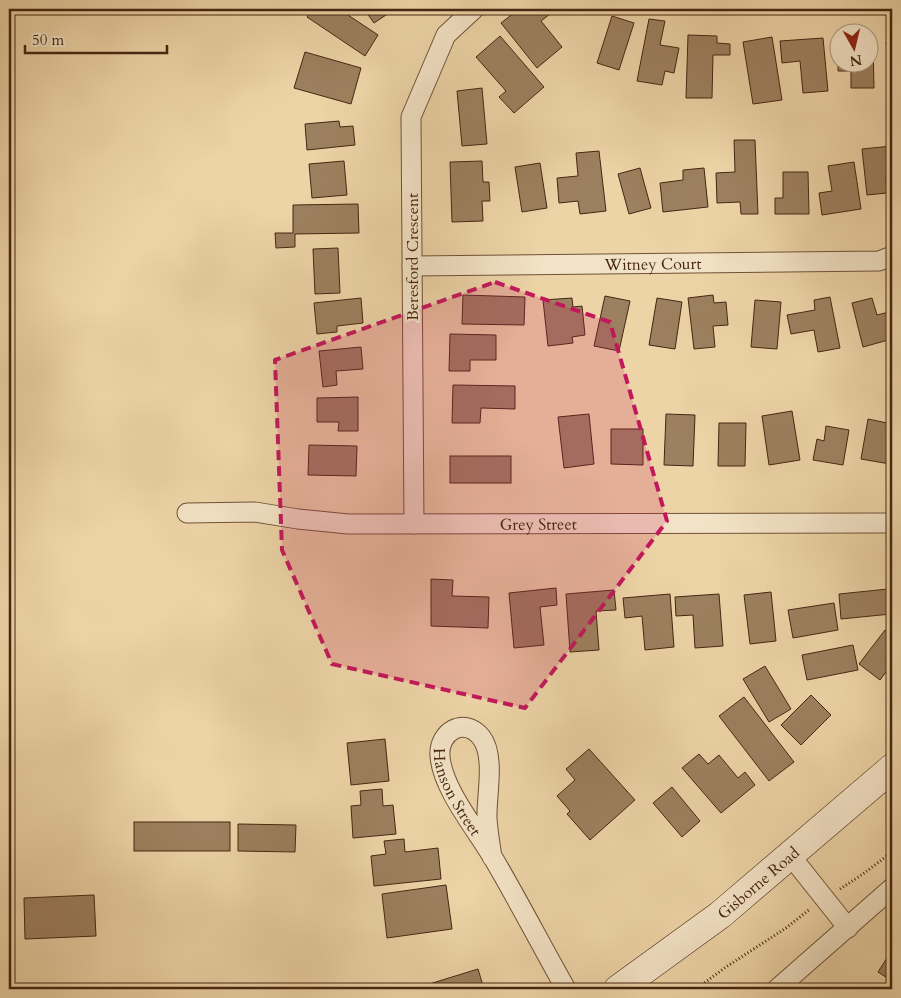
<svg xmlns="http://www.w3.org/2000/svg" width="901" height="998" font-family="Cardo,serif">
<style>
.building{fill:#9d805f;stroke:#462611}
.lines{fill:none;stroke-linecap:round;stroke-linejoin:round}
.minor-casing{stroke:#705236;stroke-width:21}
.secondary-casing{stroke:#462611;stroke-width:29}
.path{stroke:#462611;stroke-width:3;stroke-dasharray:1 2.5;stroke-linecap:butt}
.minor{stroke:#f3e3c6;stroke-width:19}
.secondary{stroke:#f3e3c6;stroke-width:28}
.marked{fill:#c2185b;fill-opacity:0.2;stroke:#c2185b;stroke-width:4;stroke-dasharray:10 6;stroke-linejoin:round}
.labels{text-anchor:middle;stroke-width:4;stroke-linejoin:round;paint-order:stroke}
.street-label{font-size:16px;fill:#462611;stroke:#f3e3c6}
</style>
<rect width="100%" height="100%" fill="#edd4a7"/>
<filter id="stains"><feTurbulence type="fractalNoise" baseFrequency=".004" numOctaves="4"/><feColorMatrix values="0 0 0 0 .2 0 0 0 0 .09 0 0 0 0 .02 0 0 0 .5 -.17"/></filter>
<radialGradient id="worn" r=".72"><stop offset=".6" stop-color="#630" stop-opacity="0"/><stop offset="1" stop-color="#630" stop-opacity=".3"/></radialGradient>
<g class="building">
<polygon points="312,9 339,9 378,35 365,56 307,17"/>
<polygon points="364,9 395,9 374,23"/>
<polygon points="519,9 545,9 550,14 541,21 562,47 537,68 501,23"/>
<polygon points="612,16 634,23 619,70 597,63"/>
<polygon points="649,19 665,21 660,45 679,48 674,73 665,71 662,85 637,81"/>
<polygon points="688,35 717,36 717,43 730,44 730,55 713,55 712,98 686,98"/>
<polygon points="500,36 544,87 514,113 499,97 506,91 476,57"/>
<polygon points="772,37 782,100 753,104 743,42"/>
<polygon points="823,38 828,91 803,93 800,61 782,63 780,41"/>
<polygon points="868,39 873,39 874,88 851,88 851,71 838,71 838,56 838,62 868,62"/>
<polygon points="892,41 892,82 886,42"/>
<polygon points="305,52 361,68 351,104 294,88"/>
<polygon points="482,88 487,144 462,146 457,91"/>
<polygon points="339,121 340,127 353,126 355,145 307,150 305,124"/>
<polygon points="734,140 755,140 758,214 741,214 740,202 717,203 716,173 735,172"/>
<polygon points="892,146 892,174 886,175 887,193 867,195 862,149"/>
<polygon points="599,151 606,211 580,214 578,201 559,203 557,178 578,176 576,153"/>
<polygon points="344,161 347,195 312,198 309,164"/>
<polygon points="482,161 483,182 489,182 490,201 482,201 483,221 452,222 450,162"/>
<polygon points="854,162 861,209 822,215 819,193 832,191 828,166"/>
<polygon points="540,163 547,208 522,212 515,167"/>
<polygon points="640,168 651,208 629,214 618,174"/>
<polygon points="704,168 708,207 663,212 660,183 683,180 683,170"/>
<polygon points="783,172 808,172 809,214 775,214 775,198 783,198"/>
<polygon points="358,204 359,233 295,234 295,247 276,248 275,233 293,233 293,205"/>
<polygon points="338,248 340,293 315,294 313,249"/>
<polygon points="463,295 525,297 524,325 462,324"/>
<polygon points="713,295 714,303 726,302 728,325 713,326 715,347 694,349 688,298"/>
<polygon points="605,296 630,301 619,351 594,346"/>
<polygon points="830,297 840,348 818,352 814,330 791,334 787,315 815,310 814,300"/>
<polygon points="361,298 363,323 337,326 337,332 317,334 314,303"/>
<polygon points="572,298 573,307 582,306 585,335 572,337 573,343 548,346 543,300"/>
<polygon points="657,298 682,302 675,349 649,345"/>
<polygon points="872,298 877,315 889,312 892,326 892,339 863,347 852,303"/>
<polygon points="755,300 781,302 777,349 751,347"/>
<polygon points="450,334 496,335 496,360 470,360 470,371 449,371"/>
<polygon points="361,347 363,369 336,371 337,385 323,387 319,351"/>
<polygon points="453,385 515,386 515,409 481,408 480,423 452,423"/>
<polygon points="358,397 358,431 338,431 339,422 317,422 317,398"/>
<polygon points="792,411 800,460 769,465 762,416"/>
<polygon points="589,414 594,464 564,468 558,417"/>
<polygon points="666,414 695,415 693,466 664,465"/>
<polygon points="868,419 892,424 892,452 890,464 861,459"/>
<polygon points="719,423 746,423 745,466 718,466"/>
<polygon points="826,426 849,430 843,465 813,460 817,439 824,441"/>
<polygon points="611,429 643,429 643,465 611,464"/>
<polygon points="309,445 357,446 356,476 308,475"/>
<rect x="450" y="456" width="61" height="27"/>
<polygon points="431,579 453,580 452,596 489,597 488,628 431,626"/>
<polygon points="556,588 557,605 540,607 544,645 514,648 509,593"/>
<polygon points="888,589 891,614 841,619 839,594"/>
<polygon points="614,590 616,610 596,611 599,650 570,652 566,594"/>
<polygon points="771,592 776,641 750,644 744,595"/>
<polygon points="670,594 674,647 645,650 642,616 625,618 623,598"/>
<polygon points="719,594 723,646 695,648 693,615 676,616 675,597"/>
<polygon points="834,603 838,630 793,638 788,610"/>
<polygon points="885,630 892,636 892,664 880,680 859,664"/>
<polygon points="853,645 858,670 807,680 802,655"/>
<polygon points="765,666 791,709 769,722 743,679"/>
<polygon points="811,695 831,715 801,745 781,725"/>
<polygon points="744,697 794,762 769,781 719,716"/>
<polygon points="385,739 389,781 351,785 347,743"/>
<polygon points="589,749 635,800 590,840 567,814 570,811 557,796 575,780 566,769"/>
<polygon points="699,754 708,764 719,755 738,778 745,772 755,785 721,813 682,768"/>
<polygon points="672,787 700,821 682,837 653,803"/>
<polygon points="382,789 383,806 393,805 396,834 353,838 351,806 361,805 360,791"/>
<rect x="134" y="822" width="96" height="29"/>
<polygon points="238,824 296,825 295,852 238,851"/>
<polygon points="404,839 405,852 438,848 441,879 374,886 371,856 386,854 384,841"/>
<polygon points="446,885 452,929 387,938 382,894"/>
<polygon points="94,895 96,936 25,939 24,898"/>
<polygon points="892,950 892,981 878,972"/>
<polygon points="478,969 484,989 427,989 426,985"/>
</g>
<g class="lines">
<g class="minor-casing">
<g id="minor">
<path id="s1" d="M412,266L879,261L892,256"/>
<path id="s2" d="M187,513L255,512L298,519L348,524L892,523"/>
<polyline points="414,524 411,117 446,35 474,9"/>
<polyline points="790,855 848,928"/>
<path id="s3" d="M492,857C490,844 488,832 487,819C486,796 496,756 481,737C464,716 438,732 440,756C442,788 476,829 492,856C518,900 541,945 566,989"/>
<polyline points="777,989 892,888"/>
</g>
</g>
<g class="secondary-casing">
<g id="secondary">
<path id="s4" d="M618,989L720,915L892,768"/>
</g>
</g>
<g class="path">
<polyline points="840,889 863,874 892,852"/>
<polyline points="696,989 726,967 786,928 810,909"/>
</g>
<use href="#minor" class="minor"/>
<use href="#secondary" class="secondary"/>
</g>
<path class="marked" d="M495,282L610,322L667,521L525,708L332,664L282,550L275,360Z"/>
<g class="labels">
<g class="street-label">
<text transform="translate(412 257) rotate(-90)" y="6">Beresford Crescent</text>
<text dy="6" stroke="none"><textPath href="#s1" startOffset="241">Witney Court</textPath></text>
<text dy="6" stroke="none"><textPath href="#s2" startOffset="352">Grey Street</textPath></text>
<text dy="6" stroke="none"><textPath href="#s3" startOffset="224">Hanson Street</textPath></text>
<text dy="6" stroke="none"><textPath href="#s4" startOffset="176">Gisborne Road</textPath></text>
</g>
</g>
<rect width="901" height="998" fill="none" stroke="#edd4a7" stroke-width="30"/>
<rect x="10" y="10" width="881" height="978" fill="none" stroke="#462611" stroke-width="2.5"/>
<rect x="15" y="15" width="871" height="968" fill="none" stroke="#462611"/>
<g transform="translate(854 48) rotate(172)"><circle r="24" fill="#f3e3c6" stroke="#ae977e"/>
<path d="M0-4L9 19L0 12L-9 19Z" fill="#8f2418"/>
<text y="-8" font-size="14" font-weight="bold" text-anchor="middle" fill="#462611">N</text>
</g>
<path d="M25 45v8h142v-8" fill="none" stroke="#462611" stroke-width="2.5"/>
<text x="32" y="45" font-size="15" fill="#462611" stroke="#f3e3c6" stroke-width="4" paint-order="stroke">50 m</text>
<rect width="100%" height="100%" filter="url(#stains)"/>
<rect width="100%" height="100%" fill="url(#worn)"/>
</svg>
